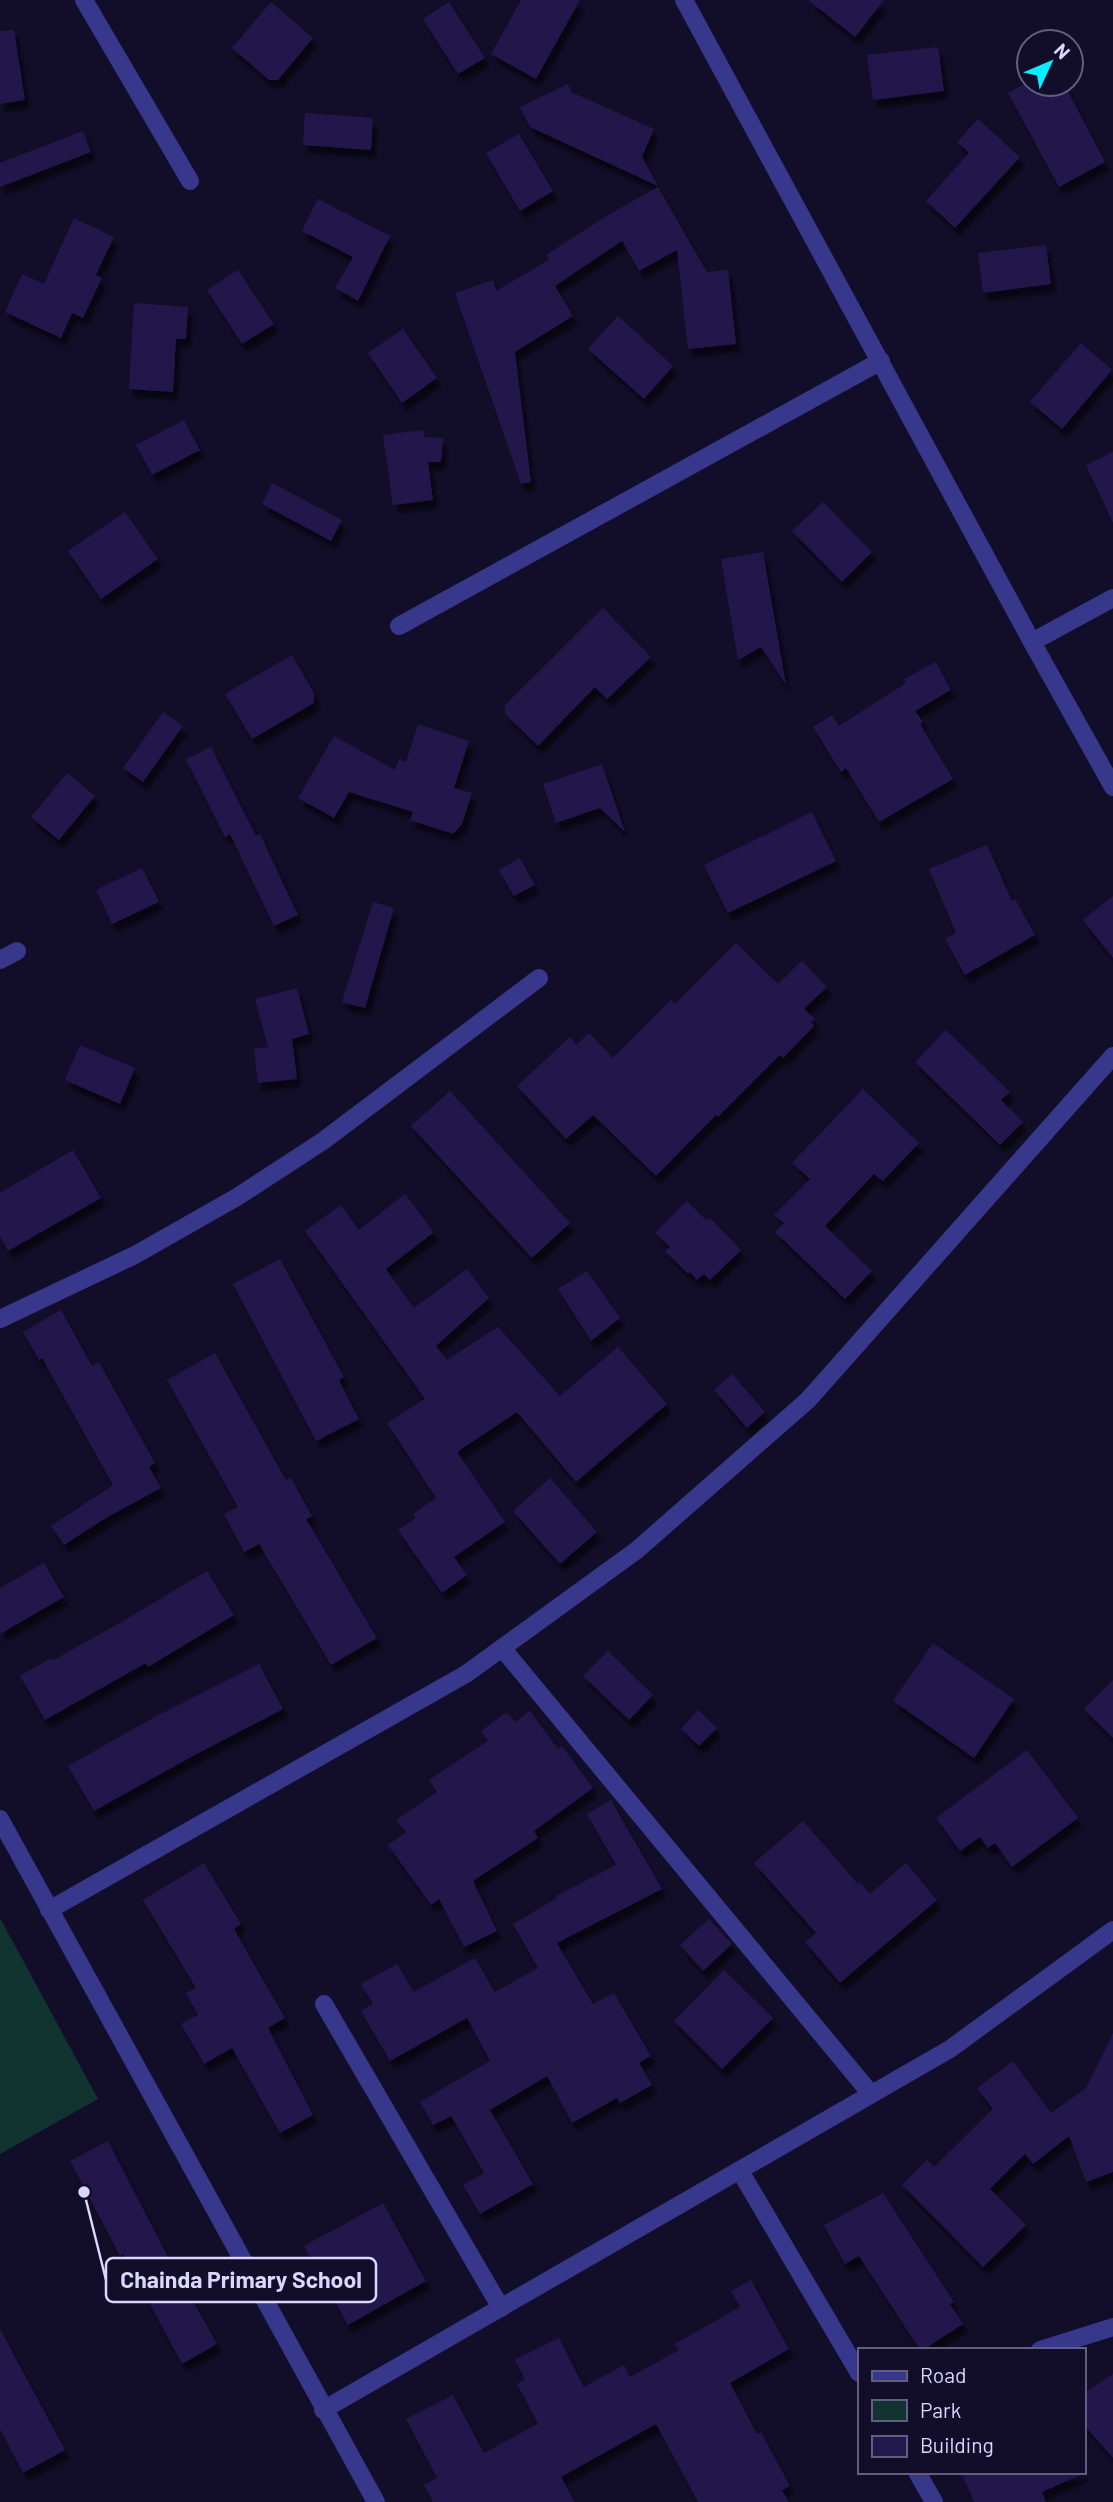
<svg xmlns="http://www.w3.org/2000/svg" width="1113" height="2502" font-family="Barlow,sans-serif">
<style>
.green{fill:#113431}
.building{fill:#21194c;filter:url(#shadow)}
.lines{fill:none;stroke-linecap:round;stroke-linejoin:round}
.street{stroke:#37378b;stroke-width:18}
.leader{fill:none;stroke:#dad7ff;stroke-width:2.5}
.callout-dot{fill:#dad7ff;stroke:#120e29;stroke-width:2.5}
.callout{fill:#120e29;stroke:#dad7ff;stroke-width:2.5}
.callout-label{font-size:23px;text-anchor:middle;font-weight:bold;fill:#dad7ff}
</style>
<defs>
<filter id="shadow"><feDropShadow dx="4.5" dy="8" stdDeviation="2" flood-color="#0009"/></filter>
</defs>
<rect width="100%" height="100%" fill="#120e29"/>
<polygon class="green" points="0,1918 98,2099 0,2154"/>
<g class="building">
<polygon points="521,0 580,0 536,79 491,54"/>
<polygon points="808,0 884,0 855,37"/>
<polygon points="271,2 313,38 278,80 269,80 232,48"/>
<polygon points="449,2 485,58 458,74 423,19"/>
<polygon points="14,30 25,100 0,104 0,31"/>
<polygon points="938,47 944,91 873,100 867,55"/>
<polygon points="568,84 571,92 654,129 642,157 658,186 530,127 520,107"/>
<polygon points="1024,84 1064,84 1105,162 1059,187 1008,93"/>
<polygon points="305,113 373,118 371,150 303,145"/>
<polygon points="978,119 1020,157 955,228 926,201 969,153 957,142"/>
<polygon points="83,131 91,152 0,187 0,163"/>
<polygon points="519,134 553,191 520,211 486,153"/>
<polygon points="658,187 707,272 728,270 736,344 688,349 677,250 639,271 622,241 555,286 573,316 515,352 531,482 521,484 455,293 493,280 496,291 549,260 546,255 608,215"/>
<polygon points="318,199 390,236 358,301 335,288 353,257 302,231"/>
<polygon points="74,218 114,237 96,275 102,278 83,318 72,313 61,338 5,312 22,274 44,284"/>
<polygon points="1046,245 1051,284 983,293 978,253"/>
<polygon points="238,270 274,324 242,344 207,290"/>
<polygon points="134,303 188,307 186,339 176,339 173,392 129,389"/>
<polygon points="618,316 673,366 644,399 588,349"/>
<polygon points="403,329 437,378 402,403 368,353"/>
<polygon points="1081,343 1112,370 1062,429 1030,402"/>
<polygon points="184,420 200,450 152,475 136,445"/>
<polygon points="423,430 424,437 443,438 441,462 428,462 433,500 393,505 383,435"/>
<polygon points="1113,452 1113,523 1086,465"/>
<polygon points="272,483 342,520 331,541 262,504"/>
<polygon points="823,502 872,552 842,582 792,531"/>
<polygon points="125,512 158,559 101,599 68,551"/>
<polygon points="763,552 786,685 761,647 738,660 721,559"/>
<polygon points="603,608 651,657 607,699 595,687 538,746 505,714 505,705"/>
<polygon points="292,655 314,693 314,703 252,739 225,694"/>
<polygon points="936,662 951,690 915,711 923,722 920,724 953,779 879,822 846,768 841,772 813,727 832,715 839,726 906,683 904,679"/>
<polygon points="163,712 183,726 143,782 123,768"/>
<polygon points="418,724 469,741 454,788 472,793 462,824 453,834 410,820 413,812 349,792 334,818 298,798 334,736 395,770 399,759 406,762"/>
<polygon points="211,747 256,836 260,834 298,915 274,926 230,834 225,837 186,759"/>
<polygon points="602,764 625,832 600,808 556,823 543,784"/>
<polygon points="67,773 95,796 59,840 31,817"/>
<polygon points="812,812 836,861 728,913 704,865"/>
<polygon points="987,845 1012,901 1015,899 1035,935 965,975 945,939 956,933 929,869"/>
<polygon points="520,858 535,885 514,896 499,870"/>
<polygon points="142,868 159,902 112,924 96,890"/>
<polygon points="1113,896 1113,958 1083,920"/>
<polygon points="373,902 394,908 365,1008 342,1002"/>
<polygon points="736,943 778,984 802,961 827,987 804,1009 815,1019 811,1022 814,1026 783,1058 780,1055 718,1117 716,1115 656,1176 593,1115 566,1139 517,1086 570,1037 576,1045 589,1033 613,1058 671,1000 675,1004"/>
<polygon points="297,988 309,1034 292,1039 297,1079 258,1083 254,1049 268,1047 255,999"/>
<polygon points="946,1030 1010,1092 1001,1100 1023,1122 1000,1145 915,1062"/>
<polygon points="80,1045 135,1068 120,1104 65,1080"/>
<polygon points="863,1089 919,1143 883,1181 874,1174 825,1226 872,1271 845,1299 775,1232 784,1223 774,1215 810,1179 792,1163"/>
<polygon points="450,1091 570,1223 532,1258 411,1126"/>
<polygon points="73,1150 101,1198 8,1251 0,1236 0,1193"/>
<polygon points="405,1194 434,1232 386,1269 414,1308 467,1269 489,1298 436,1346 447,1360 498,1327 560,1396 618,1347 667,1404 576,1482 517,1412 457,1452 505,1522 454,1557 467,1575 442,1593 398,1530 416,1518 413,1514 436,1498 387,1423 425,1399 305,1231 341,1205 359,1230"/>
<polygon points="687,1201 707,1221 710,1218 741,1250 710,1280 704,1274 697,1280 690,1272 688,1274 665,1251 670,1247 655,1233"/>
<polygon points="280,1259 344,1377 339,1380 359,1419 316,1441 233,1284"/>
<polygon points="587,1271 620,1318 591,1341 558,1289"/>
<polygon points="61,1310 92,1366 99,1362 155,1463 149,1467 161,1488 106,1518 64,1545 51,1526 113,1485 42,1358 39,1360 23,1332"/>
<polygon points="215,1353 286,1480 291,1478 312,1516 306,1519 377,1638 331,1665 259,1544 244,1552 224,1514 238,1507 167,1380"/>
<polygon points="732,1374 765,1412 747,1428 714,1390"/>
<polygon points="550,1478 597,1532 560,1564 513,1511"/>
<polygon points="44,1563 64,1597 0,1634 0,1588"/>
<polygon points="207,1571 234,1615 148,1667 146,1663 45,1720 20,1676 51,1658 52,1661 127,1619"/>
<polygon points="933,1643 1014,1699 974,1758 893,1701"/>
<polygon points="608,1651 653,1695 629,1720 583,1676"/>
<polygon points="259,1664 283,1709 191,1757 94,1811 68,1766 153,1718"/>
<polygon points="1113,1680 1113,1738 1084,1709"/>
<polygon points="698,1710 717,1728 699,1746 681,1729"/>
<polygon points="530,1711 558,1749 562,1746 593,1788 534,1831 538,1838 473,1881 497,1931 464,1947 439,1899 431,1905 388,1845 406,1832 396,1820 437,1792 429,1780 488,1741 481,1731 507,1712 515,1722"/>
<polygon points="1027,1750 1078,1818 1012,1867 995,1843 988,1848 980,1837 960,1851 936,1818"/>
<polygon points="611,1800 662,1889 557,1943 593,2004 614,1993 651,2056 639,2063 652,2085 620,2103 617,2098 572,2123 547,2076 490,2110 533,2184 480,2214 463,2185 484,2173 451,2116 433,2125 420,2102 490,2061 467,2018 390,2061 361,2011 373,2004 361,1984 397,1964 414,1992 475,1958 495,1992 538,1968 513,1924 557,1898 556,1896 616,1865 587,1814"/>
<polygon points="803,1821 858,1884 860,1882 870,1894 906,1863 937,1900 840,1983 805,1942 816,1933 754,1863"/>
<polygon points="204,1863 241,1924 234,1929 285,2018 268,2028 313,2115 280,2133 232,2048 204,2064 181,2024 198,2015 186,1993 196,1988 143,1900"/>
<polygon points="709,1919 732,1944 703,1971 680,1945"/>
<polygon points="724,1970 773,2018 722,2069 674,2021"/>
<polygon points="1113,2033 1113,2172 1086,2182 1069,2136 1033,2164 1025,2154 990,2189 1026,2225 983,2267 902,2185 927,2160 934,2167 993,2109 977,2088 1013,2061 1051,2113 1086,2088"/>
<polygon points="108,2141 167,2255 217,2344 182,2364 123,2254 120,2256 70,2161"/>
<polygon points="883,2193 954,2302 950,2304 963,2324 923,2350 920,2350 859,2256 845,2264 824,2225"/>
<polygon points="383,2203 426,2281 348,2325 304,2246"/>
<polygon points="751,2280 789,2349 730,2383 757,2434 761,2432 790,2486 782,2490 789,2502 698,2502 656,2424 561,2477 575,2502 433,2502 424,2485 437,2478 406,2419 453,2395 484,2453 538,2424 517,2384 525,2379 515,2360 559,2338 584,2387 624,2365 630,2377 679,2350 675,2344 740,2307 731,2291"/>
<polygon points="0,2329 65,2450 23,2473 0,2429"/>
<polygon points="1113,2374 1113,2458 1083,2424 1083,2394"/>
<polygon points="961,2472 1087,2472 1042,2492 1046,2502 974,2502"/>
</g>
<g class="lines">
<g class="street">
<polyline points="84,0 190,181"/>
<polyline points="684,0 1032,642 1113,787"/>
<polyline points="399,626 881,361"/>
<polyline points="1032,642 1113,598"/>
<polyline points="0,960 17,951"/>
<polyline points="0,1319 135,1255 237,1197 323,1141 539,978"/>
<polyline points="502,1648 871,2094"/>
<polyline points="0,1819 376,2502"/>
<polyline points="49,1910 466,1674 637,1550 808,1400 1113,1056"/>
<polyline points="324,2004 501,2308"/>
<polyline points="740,2171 859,2373"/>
<polyline points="1040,2350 1113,2327"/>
<polyline points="323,2410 950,2049 1113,1930"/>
<polyline points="917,2472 934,2502"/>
</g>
</g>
<path class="leader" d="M84 2192L106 2280"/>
<circle class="callout-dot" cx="84" cy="2192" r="7"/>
<rect class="callout" x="106" y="2258" width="270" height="44" rx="7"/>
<g class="callout-label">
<text x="241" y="2288">Chainda Primary School</text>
</g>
<rect x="858" y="2348" width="228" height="126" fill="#120e29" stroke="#625e7f" stroke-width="2"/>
<rect x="872" y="2371" width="35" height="10" fill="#37378b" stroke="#625e7f" stroke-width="2"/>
<text x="920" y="2383" font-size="21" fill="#dad7ff">Road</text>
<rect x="872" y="2400" width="35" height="21" fill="#113431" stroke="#625e7f" stroke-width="2"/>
<text x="920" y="2418" font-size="21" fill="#dad7ff">Park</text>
<rect x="872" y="2436" width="35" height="21" fill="#21194c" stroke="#625e7f" stroke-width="2"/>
<text x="920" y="2453" font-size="21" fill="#dad7ff">Building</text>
<g transform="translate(1050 63) rotate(46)"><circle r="33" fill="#120e29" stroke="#625e7f" stroke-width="2"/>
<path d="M0-5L12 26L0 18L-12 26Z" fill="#03f0ff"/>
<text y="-10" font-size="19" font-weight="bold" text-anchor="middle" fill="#dad7ff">N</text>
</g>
</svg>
